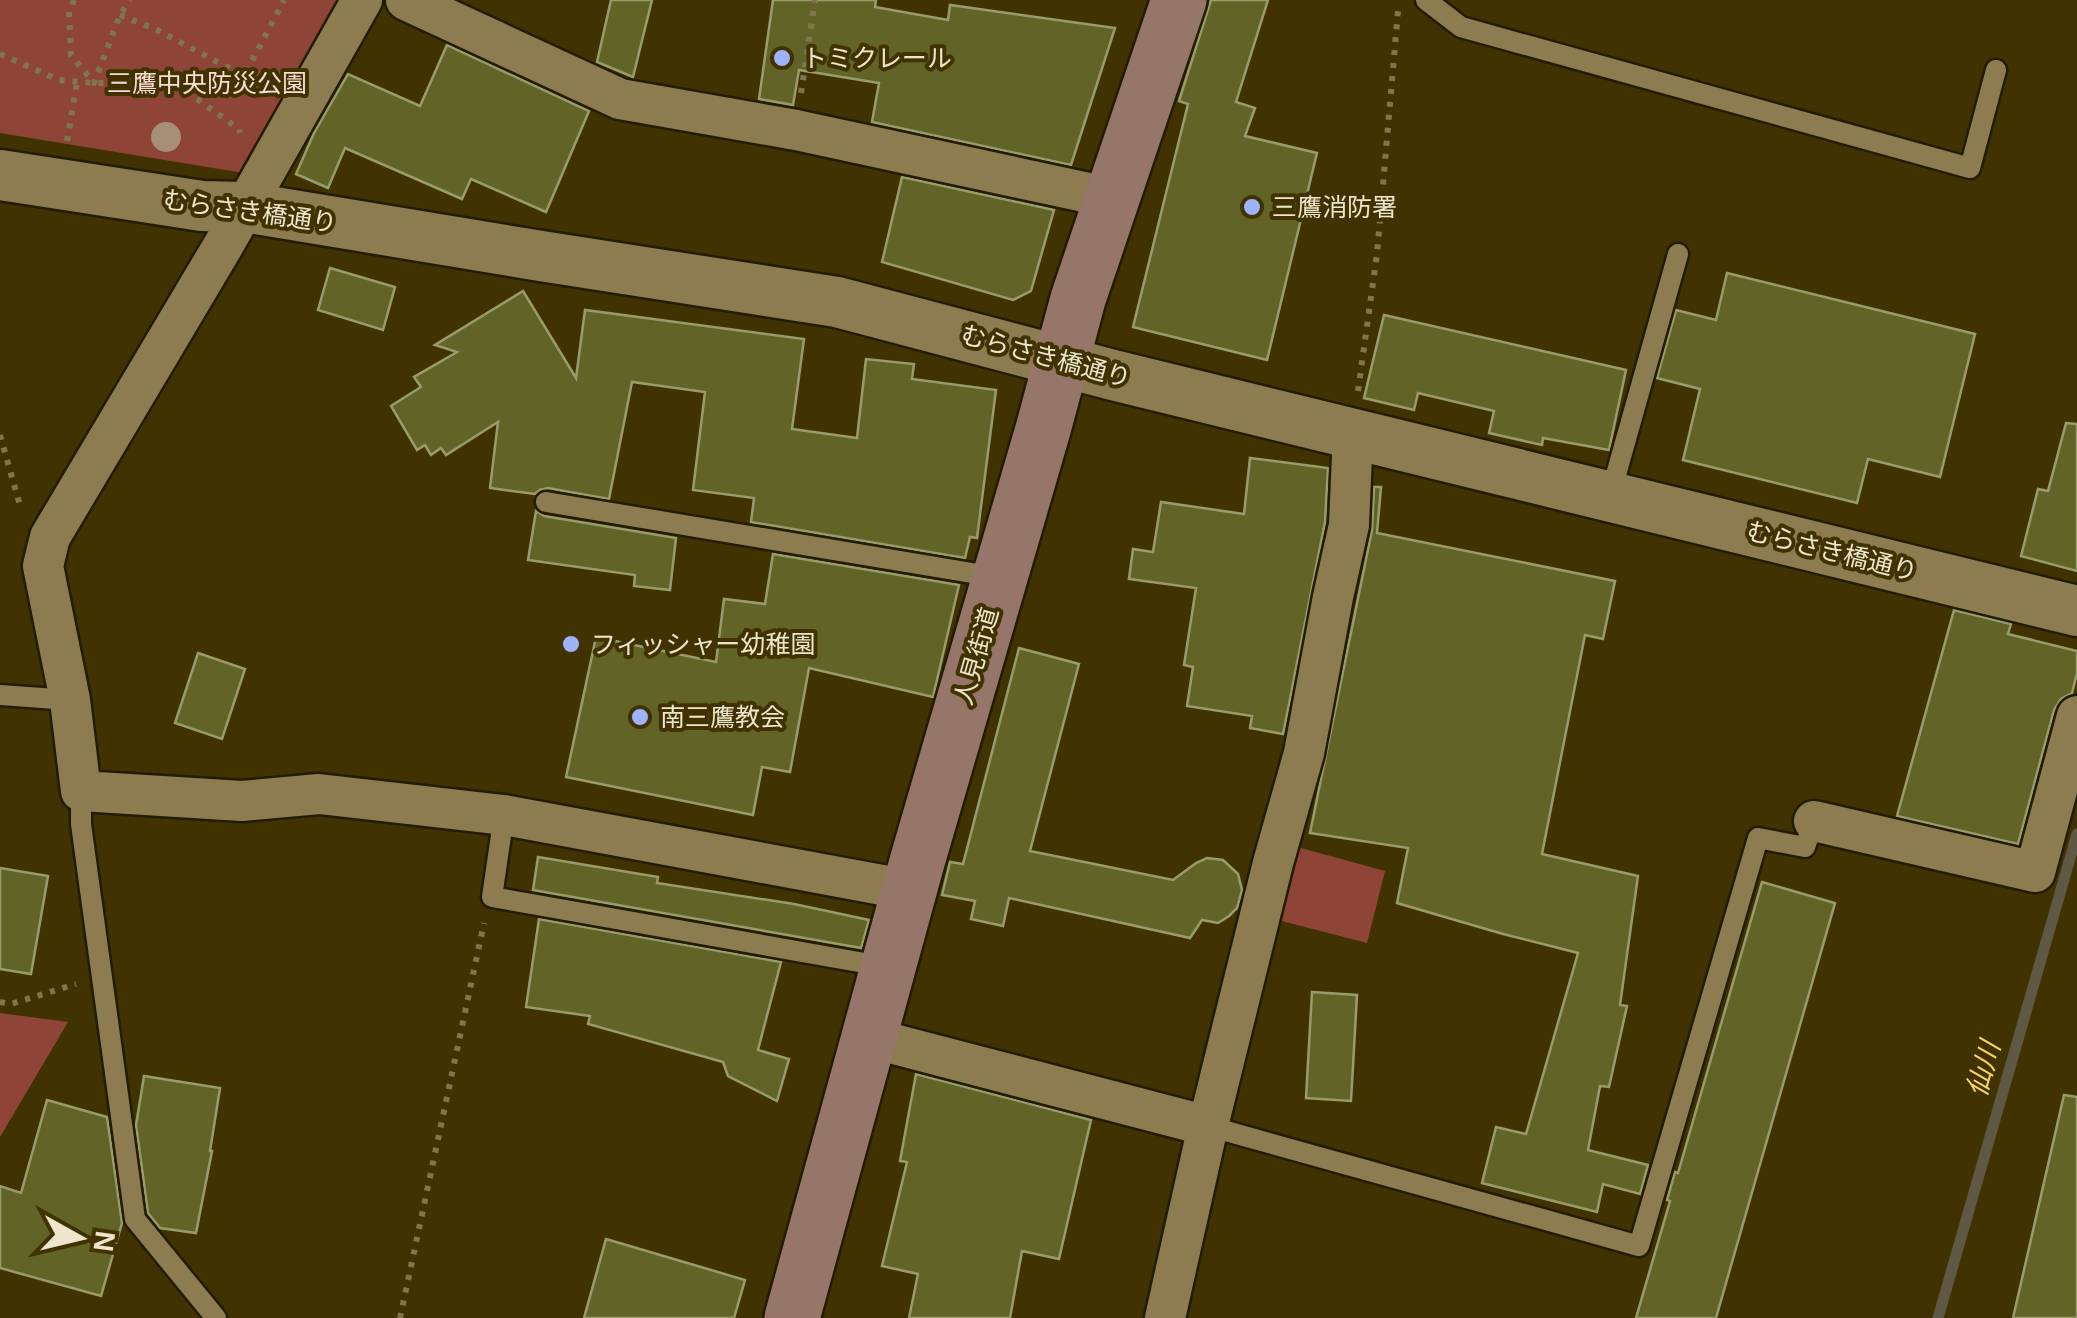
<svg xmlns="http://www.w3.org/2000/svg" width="2077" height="1318" font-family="Arial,'Noto Sans JP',sans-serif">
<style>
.green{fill:#8e4538}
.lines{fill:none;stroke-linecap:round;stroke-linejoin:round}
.stream{stroke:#5e5845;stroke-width:11}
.building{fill:#616426;stroke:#989c6c;stroke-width:2.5}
.service-casing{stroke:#231c04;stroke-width:25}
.minor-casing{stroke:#231c04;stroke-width:45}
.tertiary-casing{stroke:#231c04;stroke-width:55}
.secondary-casing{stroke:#231c04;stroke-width:60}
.path{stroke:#80754c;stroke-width:6;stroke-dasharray:5 8;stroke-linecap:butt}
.service{stroke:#8c7c4f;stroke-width:20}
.minor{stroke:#8c7c4f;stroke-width:40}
.tertiary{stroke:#8c7c4f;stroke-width:50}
.secondary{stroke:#967669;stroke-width:55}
.tree{fill:#a68f76}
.poi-dot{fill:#9fb3fd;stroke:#413301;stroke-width:4}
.labels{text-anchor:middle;stroke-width:8;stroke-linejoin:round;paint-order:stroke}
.poi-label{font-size:25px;fill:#ede5cd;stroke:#413301;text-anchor:start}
.park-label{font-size:25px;fill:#f9dbd5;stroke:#413301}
.street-label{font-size:25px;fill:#ede5cd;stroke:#413301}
.water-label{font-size:28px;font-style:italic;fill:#f7d463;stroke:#413301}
</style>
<rect width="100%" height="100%" fill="#413301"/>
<g class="green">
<polygon points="0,0 351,0 250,174 0,133"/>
<polygon points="1290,845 1385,871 1367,943 1274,919"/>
<polygon points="0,1013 68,1022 0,1137"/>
</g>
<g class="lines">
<polyline class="stream" points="1938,1318 2077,834"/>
</g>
<g class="building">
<polygon points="611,0 652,0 633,77 597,62"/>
<polygon points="773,0 876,0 875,7 948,20 950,5 1115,28 1071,165 872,122 879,83 799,70 793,105 759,99"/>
<polygon points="1211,0 1268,0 1236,102 1255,108 1245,136 1317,153 1267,360 1133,327 1188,104 1179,101"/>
<polygon points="447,45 589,111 546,212 471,179 462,199 345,148 328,188 296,174 314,133 348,74 420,106"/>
<polygon points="902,177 1054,210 1031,291 1013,300 882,262"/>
<polygon points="330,268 395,287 383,330 318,310"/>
<polygon points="1727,273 1975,334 1940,477 1868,459 1857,503 1683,460 1700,389 1657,378 1676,310 1716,320"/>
<polygon points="523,291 576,378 585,310 804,339 792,429 857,438 866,359 914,364 912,379 996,390 977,538 970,537 965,558 751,522 754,498 693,490 705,392 632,382 609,499 548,488 540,490 535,494 490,488 498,422 446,455 441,448 431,455 425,445 417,450 391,406 421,387 414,377 457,352 435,345"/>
<polygon points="1384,315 1626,370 1609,450 1543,438 1542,445 1489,433 1494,411 1418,393 1414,410 1364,398"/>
<polygon points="2066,423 2077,424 2077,571 2021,556 2038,489 2048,491"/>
<polygon points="1250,458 1328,468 1325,522 1283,734 1250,728 1252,716 1187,706 1193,667 1184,665 1196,588 1129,579 1133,549 1153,552 1161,502 1244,514"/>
<polygon points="1374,487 1381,487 1377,533 1615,581 1603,639 1585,635 1542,854 1638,876 1620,1005 1627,1006 1609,1087 1600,1086 1588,1150 1648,1165 1640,1194 1603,1184 1597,1212 1482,1183 1496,1127 1526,1134 1578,953 1503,934 1397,903 1408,848 1310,833 1372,530"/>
<polygon points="536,511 544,516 676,538 670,590 634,586 635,575 528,560"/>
<polygon points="773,554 959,585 933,697 809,668 790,772 762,767 753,815 566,777 596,637 716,662 724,599 765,604"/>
<polygon points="1954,610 2011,624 2008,634 2077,651 2077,673 2072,693 2061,699 2054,710 2018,844 1897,816"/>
<polygon points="1019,648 1079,664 1030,851 1173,880 1196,863 1207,858 1223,860 1238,874 1242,890 1237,908 1229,916 1218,923 1202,920 1190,938 1009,898 1003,926 971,919 975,901 942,895 950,862 963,864"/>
<polygon points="198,653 245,669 222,739 175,723"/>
<polygon points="538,857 658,877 657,883 794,904 869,920 861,948 533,890"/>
<polygon points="0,868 48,876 31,974 0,969"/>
<polygon points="1762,882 1835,903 1716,1318 1636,1318 1670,1201 1667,1200 1675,1172 1678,1173"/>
<polygon points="539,919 781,962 758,1050 789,1059 777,1101 728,1076 723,1062 588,1024 590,1016 526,1007"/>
<polygon points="1312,992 1357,995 1351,1101 1306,1098"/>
<polygon points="916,1074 1091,1120 1059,1259 1022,1251 1010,1318 909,1318 918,1274 882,1266 907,1162 900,1161"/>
<polygon points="144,1076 220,1088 210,1151 212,1151 196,1233 160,1228 148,1213 136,1125"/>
<polygon points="2064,1095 2077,1097 2077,1318 2013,1318"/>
<polygon points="47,1100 107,1117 122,1223 101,1296 0,1268 0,1186 21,1193"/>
<polygon points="606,1239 745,1280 734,1318 584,1318"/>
</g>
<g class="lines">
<g class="service-casing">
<g id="service">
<polyline points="1426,0 1461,27 1970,168 1996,70"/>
<polyline points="1610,496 1678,254"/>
<polyline points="546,502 996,577"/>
<polyline points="0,695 70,700"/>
<polyline points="81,791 81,824 135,1219 216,1318"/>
<polyline points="504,815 492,897 887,967"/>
<polyline points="1208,1126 1639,1246 1758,838 1805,847 1814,821"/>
</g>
</g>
<g class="minor-casing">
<g id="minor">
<polyline points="362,0 223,246 50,537 43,566 70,700 81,791 242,801 319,794 504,815 909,890"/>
<polyline points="406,0 620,99 796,130 1112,198"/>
<polyline points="1814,821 2035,872 2077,716"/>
<polyline points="890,1043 1208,1126"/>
<polyline points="1165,1318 1208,1126 1273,863 1304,753 1333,597 1349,525 1353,432"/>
</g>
</g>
<g class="tertiary-casing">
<polyline id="tertiary" points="0,175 202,206 244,207 541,256 837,302 1113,375 2077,611"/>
</g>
<g class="secondary-casing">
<polyline id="secondary" points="792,1318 917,862 1044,426 1078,299 1179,0"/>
</g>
<g class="path">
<polyline points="74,0 69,12 71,55 94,83 120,15 130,0"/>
<polyline points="120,15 157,30 244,76 284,0"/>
<polyline points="0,54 59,80 94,83 173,82 239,129 240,133"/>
<polyline points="801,93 815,0"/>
<polyline points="67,141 77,82"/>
<polyline points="1358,391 1377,254 1398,11"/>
<polyline points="0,435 21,509"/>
<polyline points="0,1002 11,1004 76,984"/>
<polyline points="400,1318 484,923"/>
</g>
<use href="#service" class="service"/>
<use href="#minor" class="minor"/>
<use href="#tertiary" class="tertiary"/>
<use href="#secondary" class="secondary"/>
</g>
<circle class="tree" cx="166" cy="137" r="15"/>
<g class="poi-dot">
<circle cx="782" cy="58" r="10"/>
<circle cx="1252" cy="207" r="10"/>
<circle cx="571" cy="644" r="10"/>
<circle cx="640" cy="717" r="10"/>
</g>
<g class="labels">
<g class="poi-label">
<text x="802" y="67">トミクレール</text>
<text x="1272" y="216">三鷹消防署</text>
<text x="591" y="653">フィッシャー幼稚園</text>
<text x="660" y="726">南三鷹教会</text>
</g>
<g class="park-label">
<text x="207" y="92">三鷹中央防災公園</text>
</g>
<g class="street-label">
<text transform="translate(250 211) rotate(8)" y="9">むらさき橋通り</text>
<text transform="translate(1046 356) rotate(15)" y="9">むらさき橋通り</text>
<text transform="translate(1832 551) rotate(14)" y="9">むらさき橋通り</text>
<text transform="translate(976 656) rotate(-74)" y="9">人見街道</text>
</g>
<g class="water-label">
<text transform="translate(1983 1069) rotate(-74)" y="10">仙川</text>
</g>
</g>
<g transform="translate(80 1238) rotate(98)" stroke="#413301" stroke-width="8" paint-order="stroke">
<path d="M0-8L18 38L0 25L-18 38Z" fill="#ede5cd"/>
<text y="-15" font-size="28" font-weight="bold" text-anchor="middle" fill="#ede5cd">N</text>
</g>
</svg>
